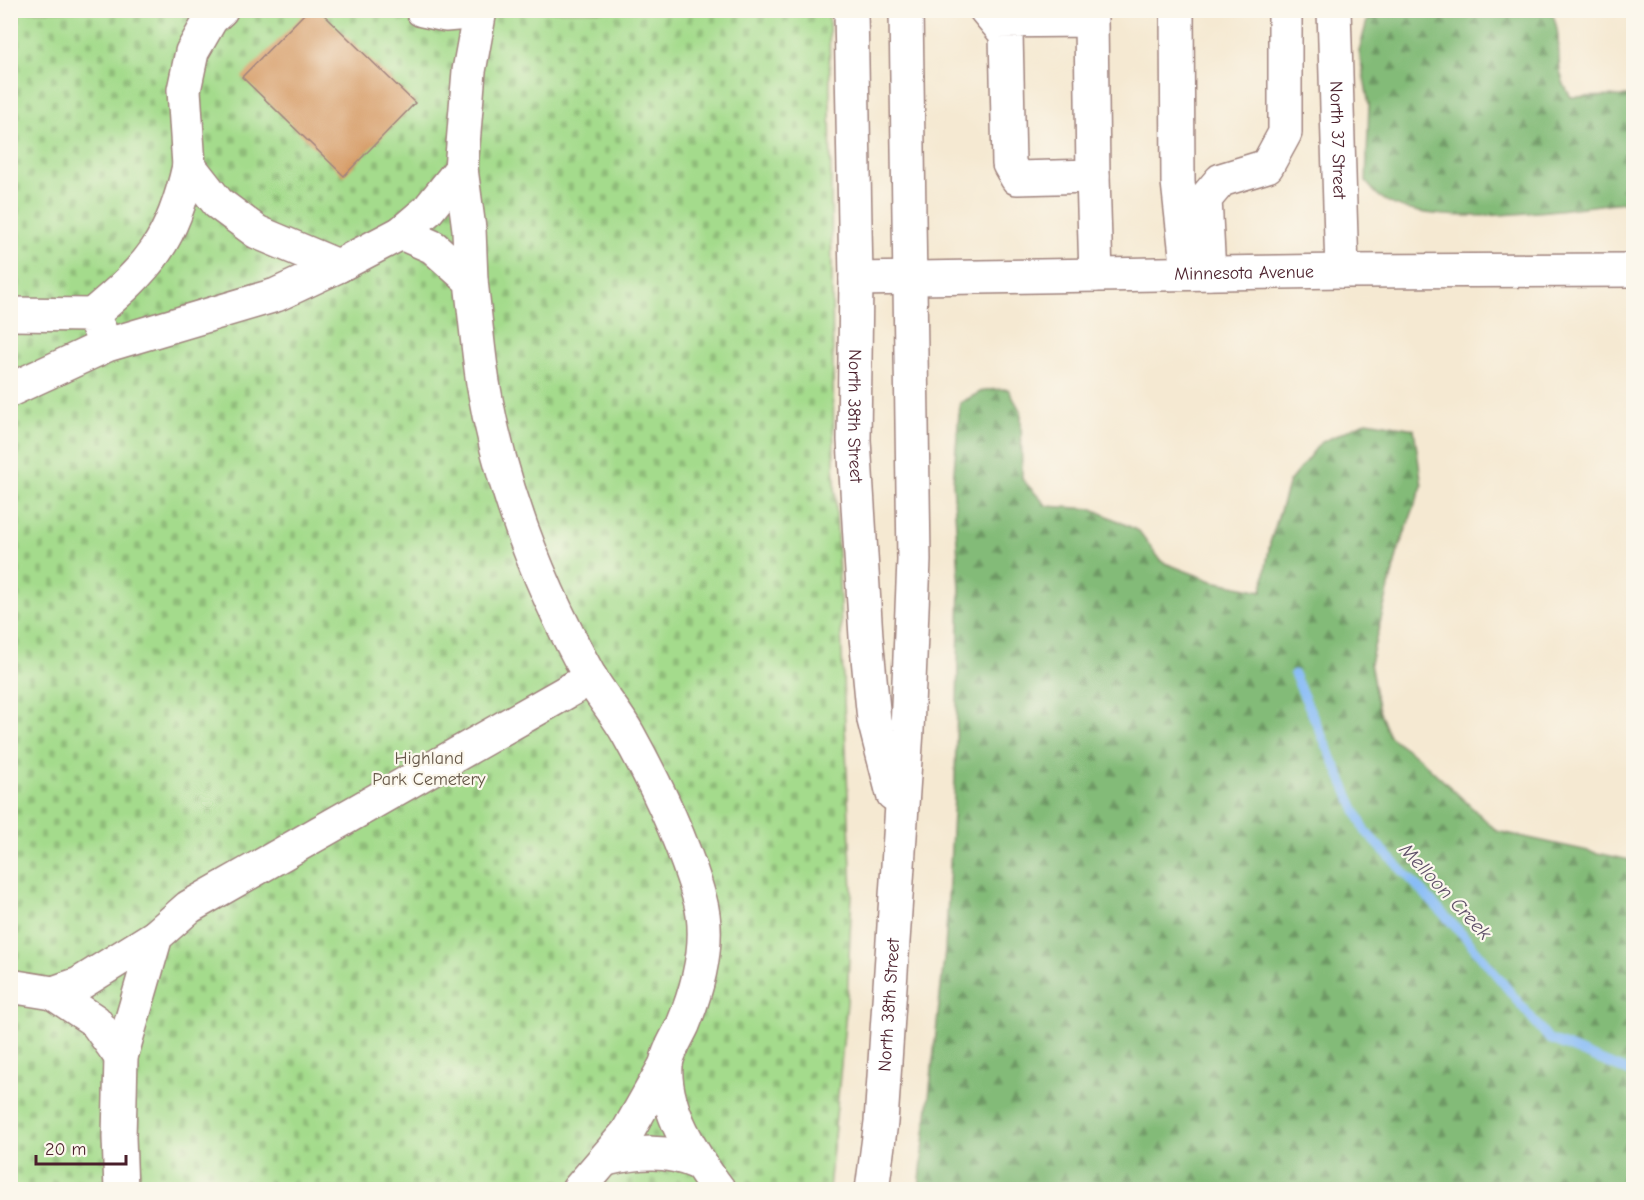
<svg xmlns="http://www.w3.org/2000/svg" width="1644" height="1200" font-family="'Comic Neue',sans-serif">
<style>
.forest{fill:url(#forest-firs);stroke:#666d52;stroke-width:1.5}
.cemetery{fill:url(#cemetery-stones);stroke:#777d5c;stroke-width:1.5}
.lines{fill:none;stroke-linecap:round;stroke-linejoin:round}
.stream{stroke:#88bcf6;stroke-width:9}
.building{fill:#d69b66}
.minor-casing{stroke:#a0847e;stroke-width:36}
.major-casing{stroke:#a0847e;stroke-width:36}
.minor{stroke:#fff;stroke-width:33}
.major{stroke:#fff;stroke-width:33}
.labels{text-anchor:middle;stroke-width:4.5;stroke-linejoin:round;paint-order:stroke}
.street-label{font-size:18px;fill:#4a1f2b;stroke:#fbf7ec}
.park-label{font-size:18px;fill:#655748;stroke:#fbf7ec}
.water-label{font-size:20px;font-style:italic;fill:#5d4e68;stroke:#fbf7ec}
</style>
<defs>
<pattern id="forest-firs" width="22" height="20" patternUnits="userSpaceOnUse" patternTransform="scale(1.5)"><rect width="22" height="20" fill="#83bb78"/><path d="M5 1l3.5 6h-7zM16 11l3.5 6h-7z" fill="#6d9763"/></pattern>
<pattern id="cemetery-stones" width="16" height="16" patternUnits="userSpaceOnUse" patternTransform="scale(1.5)"><rect width="16" height="16" fill="#a4db8c"/><path d="M2 7V4a2 2 0 0 1 4 0v3zM10 15v-3a2 2 0 0 1 4 0v3z" fill="#8fbc79"/></pattern>
</defs>
<rect width="100%" height="100%" fill="#fbf7ec"/>
<filter id="ink" filterUnits="userSpaceOnUse"><feTurbulence type="fractalNoise" baseFrequency=".0167" numOctaves="2"/><feDisplacementMap in="SourceGraphic" scale="12" xChannelSelector="R" yChannelSelector="G"/><feConvolveMatrix kernelMatrix="1 2 1 2 8 2 1 2 1" color-interpolation-filters="sRGB"/></filter>
<filter id="wash" filterUnits="userSpaceOnUse"><feTurbulence type="fractalNoise" baseFrequency=".008" numOctaves="4" result="noise"/><feDisplacementMap in="SourceGraphic" scale="24" xChannelSelector="R" yChannelSelector="G"/><feGaussianBlur stdDeviation="1.35" result="paint"/><feColorMatrix in="noise" values="0 0 0 0 0 0 0 0 0 0 0 0 0 0 0 0 0 1.4 0 .05"/><feComposite in="paint" operator="in"/></filter>
<g filter="url(#wash)">
<rect width="100%" height="100%" fill="#f5e9d2"/>
<g class="forest">
<path d="M1390,10L1551,11C1566,40 1550,68 1571,97L1633,96V201C1574,207 1426,234 1379,196C1374,192 1370,186 1366,182L1369,105L1359,51L1367,21Z"/>
<polygon points="1008,389 1021,412 1022,479 1047,506 1093,509 1139,531 1162,562 1212,581 1262,591 1270,543 1289,482 1320,443 1367,421 1414,429 1422,486 1398,551 1370,663 1378,707 1389,736 1419,758 1497,831 1630,860 1634,888 1633,1189 919,1189 945,950 955,780 960,588 953,482 960,403 984,390"/>
</g>
<polygon class="cemetery" points="10,11 829,11 834,460 852,893 847,1002 829,1189 11,1189"/>
<g class="lines">
<polyline class="stream" points="1294,674 1365,831 1465,937 1549,1039 1634,1074"/>
</g>
<g id="blocks">
<polygon class="building" points="308,10 319,10 415,103 344,176 242,77"/>
</g>
</g>
<g filter="url(#ink)">
<use href="#blocks" fill-opacity="0" stroke="#a0847e" stroke-width="1.5"/>
<g class="lines">
<g class="minor-casing">
<g id="minor">
<polyline points="221,10 211,19 192,52 184,90 189,166 218,203 257,232 338,266 401,233 428,210 461,169"/>
<polyline points="422,10 445,15 480,12"/>
<polyline points="986,10 1006,34 1009,164 1017,178 1093,176 1091,20 996,21"/>
<polyline points="1177,10 1178,182 1188,273"/>
<path id="s1" d="M1334,10L1342,271"/>
<polyline points="1093,176 1096,275"/>
<path d="M401,233L433,247L471,281C475,315 478,349 483,383C500,485 540,587 590,677C602,697 617,714 628,734C657,786 684,843 700,900C711,940 698,988 683,1025C678,1036 667,1053 666,1065C663,1108 694,1158 719,1190"/>
<polyline points="1209,273 1205,199 1221,180 1267,166 1285,133 1285,10"/>
<polyline points="471,281 469,229 461,169 469,71 480,10"/>
<polyline points="10,314 92,315 102,335"/>
<path d="M92,315C150,266 172,242 189,166"/>
<polyline points="10,390 107,345 276,295 338,266"/>
<polyline points="10,986 53,993 79,984 156,936"/>
<polyline points="53,993 95,1021 121,1057"/>
<path d="M606,1159C639,1152 666,1149 698,1163"/>
<polyline points="121,1190 119,1137 121,1057 156,936 189,907 591,678"/>
<polyline points="578,1190 627,1133 666,1064"/>
</g>
</g>
<g class="major-casing">
<g id="major">
<path id="s2" d="M851,10L856,279L854,440L866,637L874,720L893,794"/>
<path id="s3" d="M856,279L1342,271L1634,270"/>
<path id="s4" d="M872,1190L881,1122L907,730L914,560L906,10"/>
</g>
</g>
<use href="#minor" class="minor"/>
<use href="#major" class="major"/>
</g>
</g>
<g class="labels">
<g class="street-label">
<text dy="6" stroke="none"><textPath href="#s1" startOffset="130">North 37 Street</textPath></text>
<text dy="6" stroke="none"><textPath href="#s3" startOffset="388">Minnesota Avenue</textPath></text>
<text dy="6" stroke="none"><textPath href="#s2" startOffset="406">North 38th Street</textPath></text>
<text dy="6" stroke="none"><textPath href="#s4" startOffset="186">North 38th Street</textPath></text>
</g>
<g class="park-label">
<text x="429" y="764">Highland<tspan x="429" dy="21">Park Cemetery</tspan></text>
</g>
<g class="water-label">
<text transform="translate(1446 891) rotate(47)" y="7">Melloon Creek</text>
</g>
</g>
<rect width="1644" height="1200" fill="none" stroke="#fbf7ec" stroke-width="36"/>
<path d="M36 1155v9h90v-9" fill="none" stroke="#4a1f2b" stroke-width="3"/>
<text x="45" y="1155" font-size="18" fill="#4a1f2b" stroke="#fbf7ec" stroke-width="4.5" paint-order="stroke">20 m</text>
</svg>
